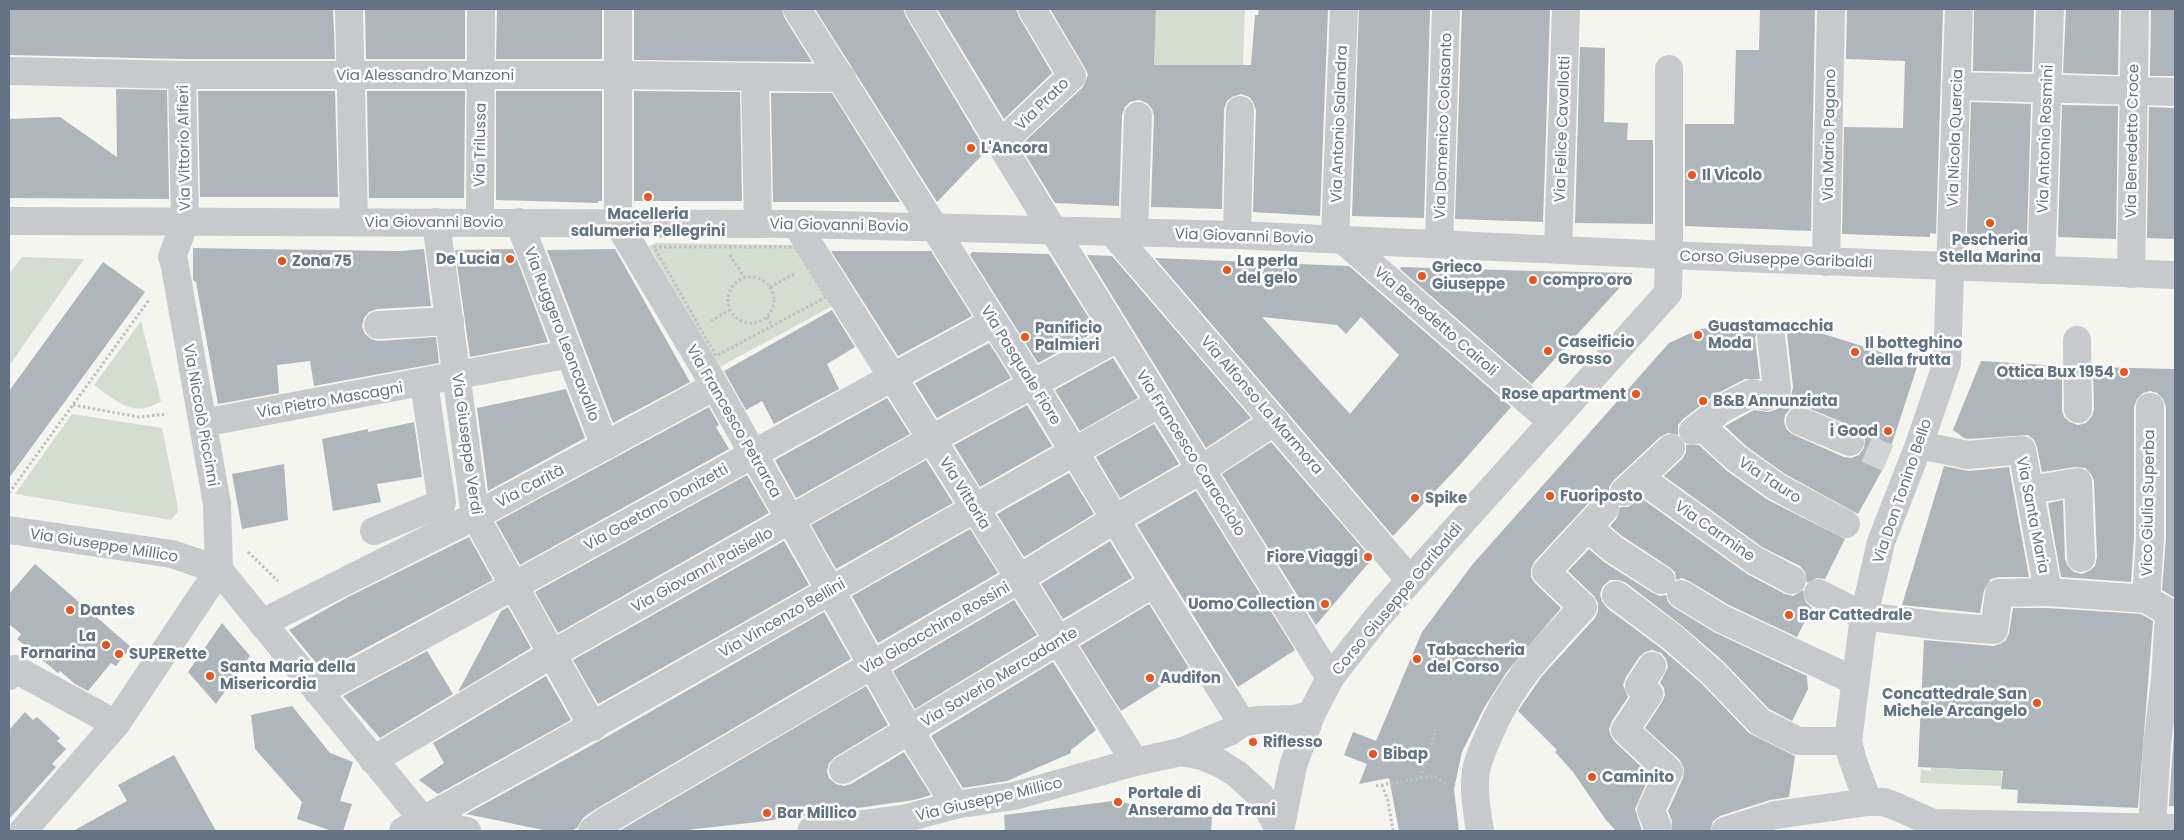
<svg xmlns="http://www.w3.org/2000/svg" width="2184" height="840" font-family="Poppins,sans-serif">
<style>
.green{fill:#d5ddd1}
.building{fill:#aeb6bb;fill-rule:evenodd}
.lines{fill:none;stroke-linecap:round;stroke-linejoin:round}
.minor-tunnel{stroke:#d0d4d5;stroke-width:28;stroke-dasharray:28 14;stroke-linecap:butt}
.path{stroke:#c0c1c3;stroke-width:3;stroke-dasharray:2.5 2.5;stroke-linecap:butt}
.minor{stroke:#c7cacd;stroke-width:28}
.poi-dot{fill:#f25213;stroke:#fff;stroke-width:2}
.labels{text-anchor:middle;stroke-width:5;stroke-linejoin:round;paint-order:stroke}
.street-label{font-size:15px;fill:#617384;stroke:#fff}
.poi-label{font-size:15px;font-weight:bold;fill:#617384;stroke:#fff;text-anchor:start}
</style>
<rect width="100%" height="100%" fill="#f5f5f0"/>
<g class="green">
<polygon points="1156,9 1245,9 1243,65 1154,65"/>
<polygon points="656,243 802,245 836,304 718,368 649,246"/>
<polygon points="22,257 84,259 9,366 9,274"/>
<path d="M141,321L161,401C135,419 116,401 94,385Z"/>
<polygon points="72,414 162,428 177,502 178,512 171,520 15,494"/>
<polygon points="1921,768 1923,770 1931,771 1931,768 1999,771 2002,773 2001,786 1920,783"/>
</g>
<g class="building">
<polygon points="9,9 333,9 335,59 182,59 9,55"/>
<polygon points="365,9 465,9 465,59 366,59"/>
<polygon points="497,9 602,9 602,59 496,59"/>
<polygon points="634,9 782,9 784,17 812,62 634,60"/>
<polygon points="815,9 903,9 906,17 986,151 937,202"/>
<polygon points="937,9 1016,9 1019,17 1052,73 1004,119"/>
<polygon points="1050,9 1156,9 1154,65 1251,65 1255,15 1258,15 1259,9 1328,9 1320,216 1253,212 1256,110 1253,102 1249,97 1241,94 1232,97 1227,101 1224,109 1222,209 1151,207 1154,116 1152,109 1147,103 1139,100 1130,102 1125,107 1122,115 1119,206 1055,203 1020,146 1083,87 1088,75 1085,68"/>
<polygon points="1359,9 1430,9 1424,218 1352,216"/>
<polygon points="1462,9 1550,9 1543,222 1455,219"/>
<polygon points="1760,9 1815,9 1811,231 1685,226 1685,124 1734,124 1736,50 1759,50"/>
<polygon points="1847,9 1943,9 1936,234 1930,233 1930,237 1842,234 1844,127 1903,128 1905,61 1846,59"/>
<polygon points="1974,9 2034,9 2032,72 1973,71"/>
<polygon points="2066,9 2119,9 2118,75 2063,73"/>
<polygon points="2151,9 2175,9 2175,76 2150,76"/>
<polygon points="1580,47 1605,48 1604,122 1628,123 1627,140 1653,140 1653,224 1575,223"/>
<polygon points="116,89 167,90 169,199 9,198 9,119 60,117 117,157"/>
<polygon points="198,91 335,91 338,197 200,197"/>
<polygon points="367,91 465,91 464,198 369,198"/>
<polygon points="496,91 602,91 602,201 598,201 598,203 496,200"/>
<polygon points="634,91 740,92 742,201 634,201"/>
<polygon points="771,93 832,93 900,202 773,202"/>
<polygon points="1971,102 2031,104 2027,236 1967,234"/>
<polygon points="2062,105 2118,106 2116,239 2058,237"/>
<polygon points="2149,107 2175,108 2175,239 2147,238"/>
<polygon points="193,248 400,251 424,249 431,306 377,309 369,312 364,318 362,326 365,334 371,339 378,341 436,337 439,363 314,386 310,361 277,365 279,393 218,404 196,282 193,280"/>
<polygon points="513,249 548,342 470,357 455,250"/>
<polygon points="615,249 690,382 613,423 547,250"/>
<polygon points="831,251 931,251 972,316 898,356"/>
<polygon points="972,252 1049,254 1097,331 1038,363 970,255"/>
<polygon points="1087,255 1112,256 1251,418 1206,448"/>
<path d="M1155,258L1349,266L1511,407L1458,467L1393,536ZM1262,317L1337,325L1346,334L1361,317L1399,355L1350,414Z"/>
<polygon points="103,262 145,292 9,478 9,391"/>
<polygon points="1401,267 1534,271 1633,273 1532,384 1400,269"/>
<polygon points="832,310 855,347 827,364 839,389 774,424 762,401 746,410 724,371"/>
<polygon points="1761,325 1757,330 1755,338 1760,379 1745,379 1716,394 1683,419 1678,425 1678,435 1668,433 1660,437 1613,481 1609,487 1609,493 1601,493 1594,497 1534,562 1531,569 1531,577 1535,583 1561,608 1506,673 1484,708 1462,752 1454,789 1459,831 1399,831 1389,778 1359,784 1367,764 1344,755 1353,732 1376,741 1422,632 1472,565 1669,343 1700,329"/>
<path d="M1783,326L1824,334L1918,364L1885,465L1858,514L1785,474L1746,446L1725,426L1754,410L1768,412L1775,410L1791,396L1793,387L1787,334ZM1799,406L1806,407L1856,428L1862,432L1865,440L1864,448L1859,455L1851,458L1844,457L1794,435L1787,430L1784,422L1785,415L1790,409Z"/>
<polygon points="989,343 1011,378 937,418 915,383"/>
<polygon points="1113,358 1138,398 1080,431 1055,390"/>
<polygon points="1981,361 2062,366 2062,410 2064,417 2070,422 2078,425 2086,423 2092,416 2094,409 2093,367 2175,369 2175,598 2162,590 2166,538 2166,407 2163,399 2157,393 2150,391 2143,393 2137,399 2134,407 2134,537 2131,582 2061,577 2048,503 2063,500 2065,559 2068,566 2074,572 2082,574 2089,571 2095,566 2097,557 2094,481 2091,474 2085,468 2076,467 2042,472 2037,447 2034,440 2028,435 1969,439 1964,438 1953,430"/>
<polygon points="566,389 585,438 488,491 477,408"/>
<polygon points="887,398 910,434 796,498 775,460"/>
<polygon points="1027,405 1052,446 980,487 954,445"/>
<polygon points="709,407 719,425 716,427 729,449 520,565 496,522"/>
<polygon points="414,422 422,477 377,484 381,502 333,511 322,439 368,429 368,432"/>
<polygon points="1154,424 1179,464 1120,498 1096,457"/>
<polygon points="1271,442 1372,559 1316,625 1222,474"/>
<polygon points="1686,445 1699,445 1727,471 1768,500 1845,539 1825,579 1817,578 1807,583 1805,572 1800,566 1762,547 1664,476 1682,459 1686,453"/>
<polygon points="926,460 953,503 836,569 811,525"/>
<polygon points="284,464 288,520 242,529 232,474"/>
<polygon points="1944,466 1969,471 2009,467 2029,577 1999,577 1991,579 1984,590 1980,613 1902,605"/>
<polygon points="1069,473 1094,514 1024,557 997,514"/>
<polygon points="747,475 769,513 558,633 535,592"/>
<polygon points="1196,491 1295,650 1238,687 1137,525"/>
<polygon points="1641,498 1747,574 1785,594 1793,596 1803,590 1805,601 1812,608 1797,637 1729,605 1689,581 1682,578 1676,580 1675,572 1669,567 1622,536 1610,526 1617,518 1620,507 1628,507"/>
<polygon points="970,529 998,573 878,643 852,596"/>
<polygon points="469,537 493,580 323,671 289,630 348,597"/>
<polygon points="784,541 809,585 598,704 573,660"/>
<polygon points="1110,541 1132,578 1063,619 1041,584"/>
<polygon points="1589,549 1604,562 1653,593 1660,596 1666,595 1668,602 1673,607 1714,632 1807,676 1808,689 1792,721 1769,709 1723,661 1681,625 1625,582 1618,580 1610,580 1603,586 1600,594 1602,601 1607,608 1662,649 1702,684 1749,733 1795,756 1789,797 1770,800 1720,816 1713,821 1710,831 1671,831 1672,821 1668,811 1683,778 1684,769 1680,760 1645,728 1662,702 1665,695 1664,688 1660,683 1668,667 1666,659 1661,653 1652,650 1645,652 1639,657 1626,677 1623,685 1628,697 1612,721 1609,729 1611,736 1614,741 1650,775 1635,809 1642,831 1616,831 1606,820 1573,772 1555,752 1557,750 1518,711 1542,676 1595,618 1598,611 1598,603 1594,596 1568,571"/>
<polygon points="35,564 131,647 116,666 111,663 88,691 75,684 60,671 58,673 17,639 21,634 9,624 9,594"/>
<polygon points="1014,600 1037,635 915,709 893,671"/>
<polygon points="1149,604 1189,668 1121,711 1080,646"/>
<polygon points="508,607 531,648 458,692 501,611"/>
<polygon points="2013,608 2048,608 2141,614 2153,621 2138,808 2017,803 2018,790 2001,789 2003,771 1918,767 1924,640 1993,646 2000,644 2006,640 2009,633"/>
<polygon points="824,612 851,659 596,809 583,818 577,828 572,831 548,831 466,814 601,740"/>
<polygon points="222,623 250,656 216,704 188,672"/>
<polygon points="427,651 453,694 380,738 343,696"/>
<polygon points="1053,662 1096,730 1071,750 1071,753 1007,781 963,788 931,736"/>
<polygon points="546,676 571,720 438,794 419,780 444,763 433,743"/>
<polygon points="866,686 888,725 835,757 829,763 827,771 829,778 836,784 844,786 851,784 904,752 931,795 914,800 766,821 678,831 619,831"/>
<polygon points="292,706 330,753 353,762 340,801 352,804 343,831 332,831 297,819 302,802 255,749 251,715"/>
<polygon points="25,712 33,720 37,717 60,738 57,741 66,749 52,764 56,767 9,819 9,730"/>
<polygon points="2175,725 2175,806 2169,806 2173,746"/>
<polygon points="174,755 216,831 73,831 127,801 118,785"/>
<polygon points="1113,801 1212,817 1211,831 1005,831 1004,815"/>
</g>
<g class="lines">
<polyline class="minor-tunnel" points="1867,449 1888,458"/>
<g class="path">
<polygon points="654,247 795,247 826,297 716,356"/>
<polyline points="730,255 744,277"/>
<circle cx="751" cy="300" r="23"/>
<polyline points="770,287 794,274"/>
<polyline points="767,317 772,326"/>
<polyline points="711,321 731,309"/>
<polyline points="73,405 139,417 167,414"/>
<polyline points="9,493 149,300"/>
<polyline points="248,552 278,581"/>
<polyline points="1420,778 1436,729"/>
<polyline points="1382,785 1388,801 1393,831"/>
<polyline points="1376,786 1433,776 1445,783"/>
</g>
<g class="minor">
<polyline points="349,9 354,221"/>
<polyline points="618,9 618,223 715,386 909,730 955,805"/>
<polyline points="797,9 1033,384 1154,583 1242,723"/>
<path d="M919,9C1053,234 1193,455 1330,678"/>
<polyline points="9,71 182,75 618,75 842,78"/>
<polyline points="182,75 185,222 172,257 174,261 217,504 219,570"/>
<polyline points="755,77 758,223"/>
<polyline points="1956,86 2175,92"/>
<polyline points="1000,144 1072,76 1032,9"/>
<polyline points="9,221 796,224 1237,235 1669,255 1669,69"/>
<polyline points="436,222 475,516 593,727"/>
<polyline points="480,222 481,9"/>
<polyline points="519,222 605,446"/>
<polyline points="796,224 1135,762"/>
<polyline points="1112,232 1410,580"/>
<polyline points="1134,233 1138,116"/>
<polyline points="1237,235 1240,110"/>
<polyline points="1335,239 1344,9"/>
<polyline points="1343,240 1551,421"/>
<polyline points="1439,244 1446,9"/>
<polyline points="1558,249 1566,9"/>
<polyline points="1826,262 1831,9"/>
<polyline points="2041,270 2050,9"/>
<polyline points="2131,274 2135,9"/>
<polyline points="378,325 450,321"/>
<polyline points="2077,340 2078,409"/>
<polyline points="1800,421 1850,442"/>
<polyline points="203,423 570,354"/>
<polyline points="1701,426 1736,458 1777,487 1846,524"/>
<polyline points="1693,431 1723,408 1752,393 1766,397 1777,389 1771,336"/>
<polyline points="1919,445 1968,455 2022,450 2048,592"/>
<polyline points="1640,478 1754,560 1792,580"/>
<polyline points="2030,490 2078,482 2081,558"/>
<polyline points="1624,492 1671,448"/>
<polyline points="1587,527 1613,549 1661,580"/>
<polyline points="9,530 172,554 219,570 423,820 467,831"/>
<polyline points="374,531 442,503 424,383"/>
<polyline points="1818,593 1864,616 1941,626 1994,630 1999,593 2048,592 2146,599 2175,616"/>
<polyline points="1681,594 1722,619 1855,681"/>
<polyline points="1616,595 1672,637 1713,673 1760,722 1798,741 1848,741"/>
<polyline points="2146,599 2150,538 2150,407"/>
<polyline points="262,623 475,516 715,386"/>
<polyline points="1652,666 1639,686 1649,694 1625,730 1669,771 1651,810 1657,826"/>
<polyline points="9,676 15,669 116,724"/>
<path d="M318,692C545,571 768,444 994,322"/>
<polyline points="1181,752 1231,731 1242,723 1257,720 1294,719 1311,715"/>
<polyline points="373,760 552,654 932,439 1119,337"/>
<polyline points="843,770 1154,583"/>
<polyline points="1868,802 1852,758 1848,741 1864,616 1881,542 1919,445 1947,363 1959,9"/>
<polyline points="2152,828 2157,745 2165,680 2169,614"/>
<polyline points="23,831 116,724 219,570"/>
<path d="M403,831C657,692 908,545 1160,403"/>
<polyline points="592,831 604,822 1019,579 1115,519 1202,469 1275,421"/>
<polyline points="811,831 903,819 955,805 1014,796 1135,762 1181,752 1202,756 1221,764 1237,774 1261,796 1280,831"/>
<polyline points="1280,831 1293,766 1311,715 1330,678 1376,619 1410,580 1668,293 1669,255 2175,275"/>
<path d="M1480,831C1477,811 1473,791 1476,771C1478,759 1484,746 1489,735C1512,680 1544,650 1583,607L1546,572L1605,508"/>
<polyline points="1725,831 1775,815 1868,802 1884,802 1895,806 1933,823 2175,828"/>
</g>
</g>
<g class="poi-dot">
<circle cx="971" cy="148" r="5"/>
<circle cx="1692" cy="175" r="5"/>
<circle cx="648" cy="197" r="5"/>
<circle cx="1990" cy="223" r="5"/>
<circle cx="510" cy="259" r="5"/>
<circle cx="282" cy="261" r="5"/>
<circle cx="1227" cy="270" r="5"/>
<circle cx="1422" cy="276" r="5"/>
<circle cx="1533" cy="280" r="5"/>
<circle cx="1698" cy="335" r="5"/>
<circle cx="1025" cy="337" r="5"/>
<circle cx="1548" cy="351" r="5"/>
<circle cx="1855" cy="352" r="5"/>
<circle cx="2124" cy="372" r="5"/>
<circle cx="1636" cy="394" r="5"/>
<circle cx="1703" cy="401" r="5"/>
<circle cx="1888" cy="431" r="5"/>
<circle cx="1550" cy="496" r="5"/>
<circle cx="1415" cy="498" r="5"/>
<circle cx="1368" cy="557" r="5"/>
<circle cx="1325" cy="604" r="5"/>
<circle cx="70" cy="610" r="5"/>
<circle cx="1789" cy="615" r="5"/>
<circle cx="106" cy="645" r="5"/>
<circle cx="119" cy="654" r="5"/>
<circle cx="1417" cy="659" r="5"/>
<circle cx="210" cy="676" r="5"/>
<circle cx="1150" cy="678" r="5"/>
<circle cx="2037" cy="703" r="5"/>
<circle cx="1253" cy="742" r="5"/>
<circle cx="1373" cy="754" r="5"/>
<circle cx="1592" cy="777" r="5"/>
<circle cx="1118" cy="802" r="5"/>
<circle cx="767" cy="813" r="5"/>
</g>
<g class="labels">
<g class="street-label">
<text x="425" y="80">Via Alessandro Manzoni</text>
<text transform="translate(1042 104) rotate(-44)" y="5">Via Prato</text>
<text transform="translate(1339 124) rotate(-88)" y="5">Via Antonio Salandra</text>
<text transform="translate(1443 126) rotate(-88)" y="5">Via Domenico Colasanto</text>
<text transform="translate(1562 129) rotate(-88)" y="5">Via Felice Cavallotti</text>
<text transform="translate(1829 135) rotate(-89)" y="5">Via Mario Pagano</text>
<text transform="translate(1955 138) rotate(-88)" y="5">Via Nicola Quercia</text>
<text transform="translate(2045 139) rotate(-88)" y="5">Via Antonio Rosmini</text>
<text transform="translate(2132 141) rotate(-89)" y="5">Via Benedetto Croce</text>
<text transform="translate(480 145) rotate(-89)" y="5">Via Trilussa</text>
<text transform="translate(184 148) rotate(-91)" y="5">Via Vittorio Alfieri</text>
<text x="434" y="227">Via Giovanni Bovio</text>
<text transform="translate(839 225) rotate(1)" y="5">Via Giovanni Bovio</text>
<text transform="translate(1244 236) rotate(2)" y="5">Via Giovanni Bovio</text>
<text transform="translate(1776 259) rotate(2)" y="5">Corso Giuseppe Garibaldi</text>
<text transform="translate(1436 321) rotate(41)" y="5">Via Benedetto Cairoli</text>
<text transform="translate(562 334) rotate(69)" y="5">Via Ruggero Leoncavallo</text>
<text transform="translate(1021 365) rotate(58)" y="5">Via Pasquale Fiore</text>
<text transform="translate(330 400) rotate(-10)" y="5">Via Pietro Mascagni</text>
<text transform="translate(1262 405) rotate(49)" y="5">Via Alfonso La Marmora</text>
<text transform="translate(201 415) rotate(80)" y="5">Via Niccolò Piccinni</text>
<text transform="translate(734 421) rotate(60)" y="5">Via Francesco Petrarca</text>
<text transform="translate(467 444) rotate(82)" y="5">Via Giuseppe Verdi</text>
<text transform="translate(1191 453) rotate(58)" y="5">Via Francesco Caracciolo</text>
<text transform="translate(1770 480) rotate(33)" y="5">Via Tauro</text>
<text transform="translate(530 486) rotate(-28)" y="5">Via Carità</text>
<text transform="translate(1902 491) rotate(-71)" y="5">Via Don Tonino Bello</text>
<text transform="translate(965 493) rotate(58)" y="5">Via Vittoria</text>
<text transform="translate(2148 503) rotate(-89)" y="5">Vico Giulia Superba</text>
<text transform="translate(656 507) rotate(-29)" y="5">Via Gaetano Donizetti</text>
<text transform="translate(2033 515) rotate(79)" y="5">Via Santa Maria</text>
<text transform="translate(1715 531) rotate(35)" y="5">Via Carmine</text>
<text transform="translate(104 545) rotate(9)" y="5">Via Giuseppe Millico</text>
<text transform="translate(702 570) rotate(-29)" y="5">Via Giovanni Paisiello</text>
<text transform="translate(1397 599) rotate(-50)" y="5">Corso Giuseppe Garibaldi</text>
<text transform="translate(782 618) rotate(-30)" y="5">Via Vincenzo Bellini</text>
<text transform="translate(935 628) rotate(-30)" y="5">Via Gioacchino Rossini</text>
<text transform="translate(999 677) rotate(-31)" y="5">Via Saverio Mercadante</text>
<text transform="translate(989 799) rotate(-13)" y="5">Via Giuseppe Millico</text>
</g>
<g class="poi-label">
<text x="981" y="153">L'Ancora</text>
<text x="1702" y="180">Il Vicolo</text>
<text x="648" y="219" text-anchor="middle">Macelleria<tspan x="648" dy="17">salumeria Pellegrini</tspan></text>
<text x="1990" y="245" text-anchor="middle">Pescheria<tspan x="1990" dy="17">Stella Marina</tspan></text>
<text x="500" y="264" text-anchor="end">De Lucia</text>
<text x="292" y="266">Zona 75</text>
<text x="1237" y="266">La perla<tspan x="1237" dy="17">del gelo</tspan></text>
<text x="1432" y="272">Grieco<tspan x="1432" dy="17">Giuseppe</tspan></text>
<text x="1543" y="285">compro oro</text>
<text x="1708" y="331">Guastamacchia<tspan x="1708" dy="17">Moda</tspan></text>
<text x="1035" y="333">Panificio<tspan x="1035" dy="17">Palmieri</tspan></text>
<text x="1558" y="347">Caseificio<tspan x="1558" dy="17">Grosso</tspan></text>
<text x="1865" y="348">Il botteghino<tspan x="1865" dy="17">della frutta</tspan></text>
<text x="2114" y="377" text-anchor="end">Ottica Bux 1954</text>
<text x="1626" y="399" text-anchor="end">Rose apartment</text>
<text x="1713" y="406">B&amp;B Annunziata</text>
<text x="1878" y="436" text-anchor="end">i Good</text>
<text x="1560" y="501">Fuoriposto</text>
<text x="1425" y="503">Spike</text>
<text x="1358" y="562" text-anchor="end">Fiore Viaggi</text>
<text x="1315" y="609" text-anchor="end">Uomo Collection</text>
<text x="80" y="615">Dantes</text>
<text x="1799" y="620">Bar Cattedrale</text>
<text x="96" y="641" text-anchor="end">La<tspan x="96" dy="17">Fornarina</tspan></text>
<text x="1427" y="655">Tabaccheria<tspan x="1427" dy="17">del Corso</tspan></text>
<text x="129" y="659">SUPERette</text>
<text x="220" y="672">Santa Maria della<tspan x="220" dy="17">Misericordia</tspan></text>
<text x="1160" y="683">Audifon</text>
<text x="2027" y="699" text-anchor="end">Concattedrale San<tspan x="2027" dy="17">Michele Arcangelo</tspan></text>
<text x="1263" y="747">Riflesso</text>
<text x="1383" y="759">Bibap</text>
<text x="1602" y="782">Caminito</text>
<text x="1128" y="798">Portale di<tspan x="1128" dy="17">Anseramo da Trani</tspan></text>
<text x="777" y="818">Bar Millico</text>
</g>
</g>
<rect width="2184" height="840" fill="none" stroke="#617384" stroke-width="20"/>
</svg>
